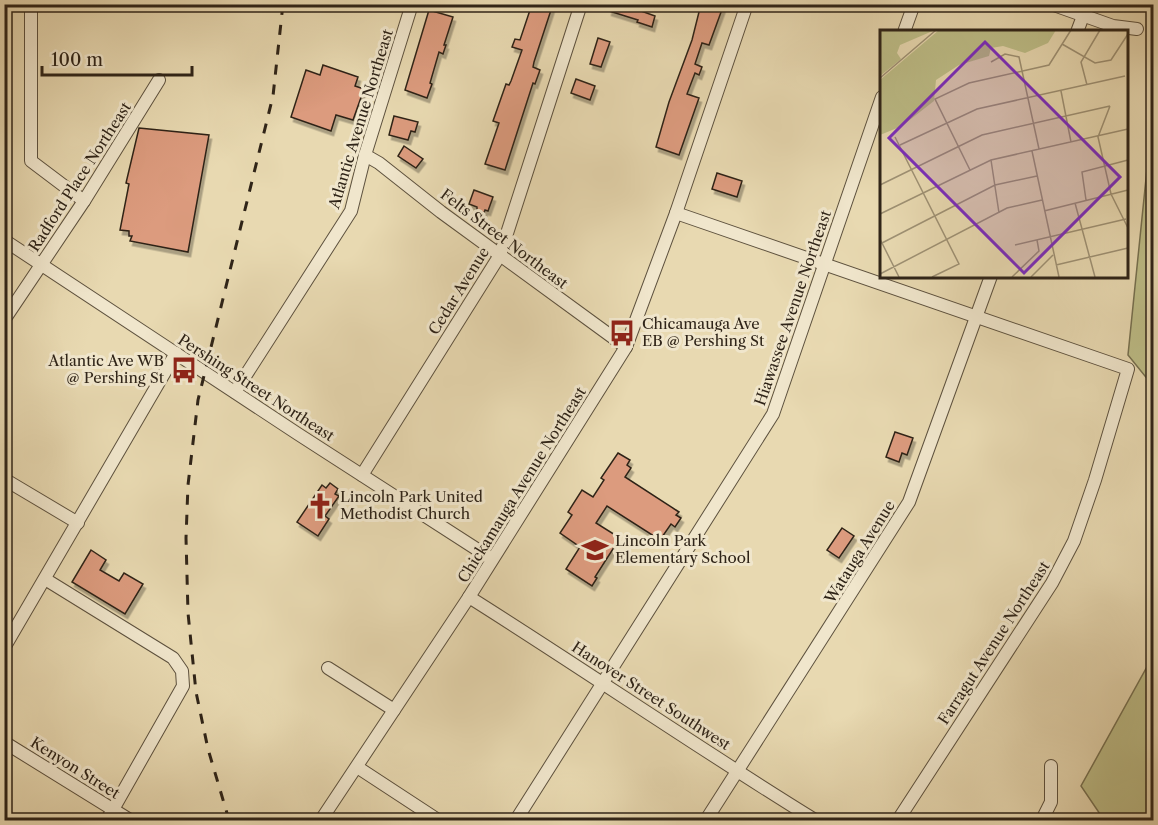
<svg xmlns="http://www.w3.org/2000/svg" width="1158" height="825" font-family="'Libre Caslon Text',serif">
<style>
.green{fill:#bdbd87;stroke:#767050;stroke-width:1.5}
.building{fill:#dc9b7e;stroke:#2f2418;stroke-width:1.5;filter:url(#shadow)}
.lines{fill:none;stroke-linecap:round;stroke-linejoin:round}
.minor-casing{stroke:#5d513e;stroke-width:14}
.minor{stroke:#f0e6cc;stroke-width:12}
.rail{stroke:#2f2418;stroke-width:3;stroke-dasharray:10 10;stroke-linecap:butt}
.labels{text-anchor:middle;stroke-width:6;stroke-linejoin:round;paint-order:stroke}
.street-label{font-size:15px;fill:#2f2418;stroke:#f0e6cc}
.poi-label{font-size:15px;fill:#2f2418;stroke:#f0e6cc;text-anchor:start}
.inset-road{fill:none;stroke:#9e9174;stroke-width:1.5}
.view{fill:#7b2cbf;fill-opacity:0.15;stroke:#7b2cbf;stroke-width:3}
.inset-edge{fill:none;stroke:#2f2418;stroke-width:3}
</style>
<defs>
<filter id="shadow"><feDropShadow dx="2.5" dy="4.5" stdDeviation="0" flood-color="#0004"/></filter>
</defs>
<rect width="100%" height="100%" fill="#e8d9b1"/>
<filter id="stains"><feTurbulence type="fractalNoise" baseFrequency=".00333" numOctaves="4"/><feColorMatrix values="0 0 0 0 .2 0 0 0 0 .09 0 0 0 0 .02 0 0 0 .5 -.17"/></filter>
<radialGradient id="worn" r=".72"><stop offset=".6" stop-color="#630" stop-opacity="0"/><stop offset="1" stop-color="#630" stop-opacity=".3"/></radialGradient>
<g class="green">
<polygon points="1153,110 1153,386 1128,355"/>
<polygon points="1153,656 1153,820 1104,820 1081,786"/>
</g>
<g class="building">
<polygon points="532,4 553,4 534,62 533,67 540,70 535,84 533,83 505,170 485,164 499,123 493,121 506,84 509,85 511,81 522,50 512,47 515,39 520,40"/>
<polygon points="611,4 631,4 630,7 655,16 652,27 637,22 638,20 609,11"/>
<polygon points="701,4 724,4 709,45 702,43 695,64 702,67 699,75 695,73 687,94 699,98 679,155 656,147 669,102 692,40"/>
<polygon points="429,10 453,17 444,45 446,45 443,54 439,52 430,83 432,84 427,98 405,90"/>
<polygon points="598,38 610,42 601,67 590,64"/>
<polygon points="323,65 358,77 355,86 364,89 353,120 336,115 331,131 291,117 306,70 320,75"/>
<polygon points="576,79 595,86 590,100 571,93"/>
<polygon points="394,116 418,122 415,132 411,131 408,140 389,135"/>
<polygon points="139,128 209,135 188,252 130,241 132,236 129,236 129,231 120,230 129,184 126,183"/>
<polygon points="404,146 423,159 416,168 398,156"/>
<polygon points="717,173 742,181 737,197 712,189"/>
<polygon points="474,190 493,197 488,211 485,210 484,213 477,210 477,207 469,204"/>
<polygon points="895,432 913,438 907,455 902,453 899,462 886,457"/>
<polygon points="618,453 630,460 627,465 631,468 625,477 679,512 676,515 681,518 675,527 671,524 660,540 607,506 596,523 620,538 595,577 597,578 592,586 566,569 580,547 560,533 572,515 568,512 582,490 593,497 604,480 601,478"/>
<polygon points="330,483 338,489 335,494 339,496 325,516 329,519 318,536 297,522 322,485 326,488"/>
<polygon points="842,528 854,536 839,558 827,550"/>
<polygon points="91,550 106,560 100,570 119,581 124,573 143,584 125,614 72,582"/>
</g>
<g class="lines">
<g class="minor-casing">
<g id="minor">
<polyline points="31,4 31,161 84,201"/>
<polyline points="1051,4 1113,26 1137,29"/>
<polyline points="904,32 914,4"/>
<polyline points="1077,32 1083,16"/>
<polyline points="365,155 379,163 441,212 626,347"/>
<polyline points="676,213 1128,369 1095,480 1074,541 1052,583 898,820"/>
<polyline points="4,240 298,434 492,559"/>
<polyline points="4,320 84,201 159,80"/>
<polyline points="235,392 351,211 365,155 412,4"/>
<polyline points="362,475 500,255 581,4"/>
<polyline points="4,479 78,523"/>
<polyline points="45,579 173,658 182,671 183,686 107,820"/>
<path d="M469,597C585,670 698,748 815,820"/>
<polyline points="4,648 176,353"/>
<polyline points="328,668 394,710"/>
<polyline points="4,742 130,820"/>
<polyline points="357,767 438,820"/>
<polyline points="321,820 469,597 626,347 676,213 747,4"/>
<polyline points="516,820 773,414 882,97"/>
<polyline points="706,820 909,502 991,276"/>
<polyline points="1042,820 1051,802 1051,766"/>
</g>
</g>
<use href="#minor" class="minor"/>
<polyline class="rail" points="229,820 208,749 196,692 188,613 186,538 188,485 198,400 273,96 283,4"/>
</g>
<defs>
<g id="bus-bare" transform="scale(2.07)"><path d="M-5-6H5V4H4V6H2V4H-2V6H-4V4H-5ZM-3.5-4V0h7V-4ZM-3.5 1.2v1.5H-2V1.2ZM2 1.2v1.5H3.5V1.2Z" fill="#8f2418" stroke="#f0e6cc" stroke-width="2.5" paint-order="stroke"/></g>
<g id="church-bare" transform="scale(2.07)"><path d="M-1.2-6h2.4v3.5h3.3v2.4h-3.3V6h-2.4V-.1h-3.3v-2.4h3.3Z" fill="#8f2418" stroke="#f0e6cc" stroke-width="2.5" paint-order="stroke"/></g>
<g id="school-bare" transform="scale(2.07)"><path d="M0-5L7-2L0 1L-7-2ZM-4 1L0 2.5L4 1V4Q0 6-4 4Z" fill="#8f2418" stroke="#f0e6cc" stroke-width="2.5" paint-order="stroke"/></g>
</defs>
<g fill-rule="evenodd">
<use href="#bus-bare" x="622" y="333"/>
<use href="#bus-bare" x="184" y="370"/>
<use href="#church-bare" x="320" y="506"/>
<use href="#school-bare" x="595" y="550"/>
</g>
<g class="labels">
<g class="street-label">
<text transform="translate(361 119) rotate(-73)" y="5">Atlantic Avenue Northeast</text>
<text transform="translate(80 177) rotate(-57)" y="5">Radford Place Northeast</text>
<text transform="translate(504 239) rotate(37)" y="5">Felts Street Northeast</text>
<text transform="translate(459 291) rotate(-58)" y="5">Cedar Avenue</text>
<text transform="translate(793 308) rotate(-71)" y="5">Hiawassee Avenue Northeast</text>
<text transform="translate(256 388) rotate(33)" y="5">Pershing Street Northeast</text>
<text transform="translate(522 485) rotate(-58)" y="5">Chickamauga Avenue Northeast</text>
<text transform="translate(860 552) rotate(-58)" y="5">Watauga Avenue</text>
<text transform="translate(994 643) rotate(-57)" y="5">Farragut Avenue Northeast</text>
<text transform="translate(651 696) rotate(33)" y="5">Hanover Street Southwest</text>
<text transform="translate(75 768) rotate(32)" y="5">Kenyon Street</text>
</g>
<g class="poi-label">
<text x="642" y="329">Chicamauga Ave<tspan x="642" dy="17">EB @ Pershing St</tspan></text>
<text x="164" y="366" text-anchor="end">Atlantic Ave WB<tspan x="164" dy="17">@ Pershing St</tspan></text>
<text x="340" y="502">Lincoln Park United<tspan x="340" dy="17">Methodist Church</tspan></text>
<text x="615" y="546">Lincoln Park<tspan x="615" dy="17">Elementary School</tspan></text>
</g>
</g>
<g transform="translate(880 30)">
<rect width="248" height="248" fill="#e8d9b1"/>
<path d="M0,0H55L20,15L17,23L21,29L0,46ZM59,0H176L168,13L145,23L123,16L111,18L109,26L79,35L56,50L54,71L22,96L0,105V50Z" fill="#bdbd87"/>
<path class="inset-road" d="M182,14L215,33L231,30L248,4M111,32L125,24L139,27L159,119M0,48L56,0M207,55L201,32L220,0M181,61L191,112M230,76L218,107L231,164L248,198M15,107L79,234L52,247M20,115L97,79L245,46M152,121L179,247M111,130L119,183M90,140L55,69L89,53L169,35L191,0M0,155L102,105L230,76M206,170L202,142L248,130M195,173L215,247M164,181L248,160M0,184L111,130L248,99M0,209L19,247M0,214L115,155L157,146M135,215L246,189M176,235L248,218M0,244L127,178L162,170M132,247L159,221L157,210M151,247L173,225"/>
<path class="view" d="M105,12L240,147L144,243L9,108Z"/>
<rect width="248" height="248" class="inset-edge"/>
</g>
<rect width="1158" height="825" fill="none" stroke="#e8d9b1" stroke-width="24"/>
<rect x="6" y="6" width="1146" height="813" fill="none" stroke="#2f2418" stroke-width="3"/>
<rect x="12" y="12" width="1134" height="801" fill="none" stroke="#2f2418" stroke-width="1.5"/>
<path d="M42 66v9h150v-9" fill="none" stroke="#2f2418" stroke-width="3"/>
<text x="51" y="66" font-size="18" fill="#2f2418" stroke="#f0e6cc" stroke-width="4.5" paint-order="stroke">100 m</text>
<rect width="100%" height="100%" filter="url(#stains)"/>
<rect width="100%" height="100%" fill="url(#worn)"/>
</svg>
